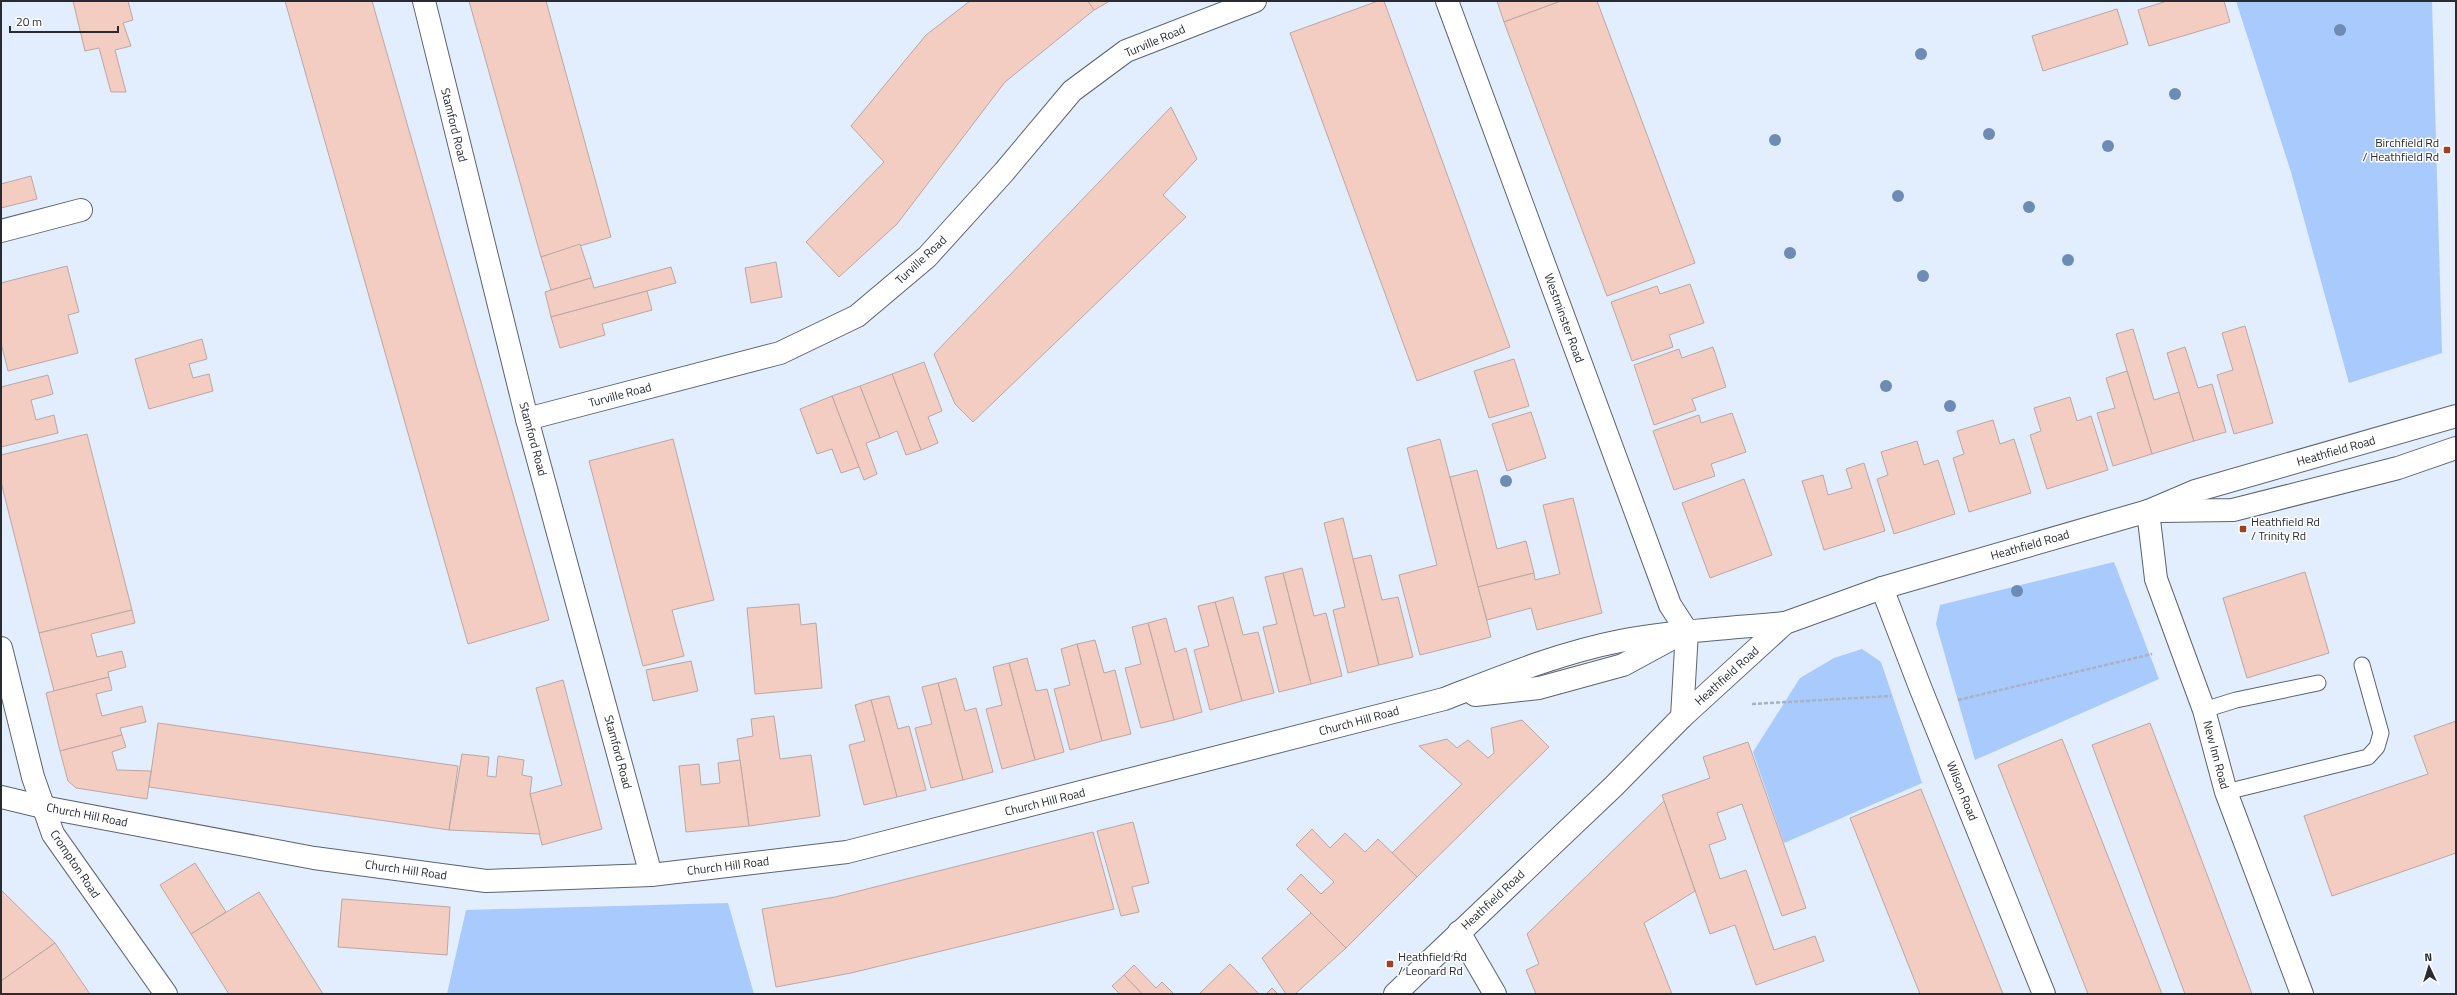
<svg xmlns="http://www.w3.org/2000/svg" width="2457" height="995" font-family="'Titillium Web',sans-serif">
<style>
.green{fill:#a8cafd}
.building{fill:#f4cdc2;stroke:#bba7a2}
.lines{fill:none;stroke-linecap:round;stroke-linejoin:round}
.service-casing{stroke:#5b6471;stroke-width:17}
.minor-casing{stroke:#5b6471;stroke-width:24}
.path{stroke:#a9b2bf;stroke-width:2.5;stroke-dasharray:4 2;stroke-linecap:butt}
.service{stroke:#fff;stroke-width:15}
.minor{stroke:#fff;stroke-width:22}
.tree{fill:#6d8bb4}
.poi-dot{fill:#a53d20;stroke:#fff;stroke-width:1.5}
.labels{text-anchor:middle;stroke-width:3;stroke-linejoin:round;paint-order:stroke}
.street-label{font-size:12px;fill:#282c31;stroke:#fff}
.poi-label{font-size:12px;fill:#282c31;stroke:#fff;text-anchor:start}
</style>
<rect width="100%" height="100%" fill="#e2edfd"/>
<g class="green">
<polygon points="2236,1 2432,1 2442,353 2349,383 2291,172"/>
<polygon points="2114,562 2159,679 1975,760 1936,624 1940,605"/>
<polygon points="1862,649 1881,662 1922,783 1784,843 1753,752 1800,678 1834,658"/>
<polygon points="728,903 754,994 447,994 466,910"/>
</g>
<g class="building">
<polygon points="73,1 128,1 133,20 123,23 131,46 115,50 126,92 111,92 99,48 85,51"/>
<polygon points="285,1 372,1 549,620 468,644"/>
<polygon points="469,1 546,1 611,237 541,257"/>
<polygon points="970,1 1088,1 1094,10 1005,82 897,224 839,277 806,242 884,162 851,126 926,35"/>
<polygon points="1088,1 1110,1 1094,10"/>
<polygon points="1378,1 1384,1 1510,347 1417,381 1290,33"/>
<polygon points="1497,1 1561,1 1504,22"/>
<polygon points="1561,1 1597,1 1695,263 1607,296 1504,22"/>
<polygon points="2167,1 2224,1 2230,22 2149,46 2138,10"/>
<polygon points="2117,9 2128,44 2043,71 2032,36"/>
<polygon points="1171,107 1197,159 1163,195 1186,217 973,422 955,404 934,354"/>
<polygon points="31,176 37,199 1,208 1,184"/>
<polygon points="580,244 591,278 551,290 541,257"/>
<polygon points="776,262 782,297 751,303 745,268"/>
<polygon points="67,266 79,312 68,315 78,353 8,371 1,343 1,283"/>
<polygon points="671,267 676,283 551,317 545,292 591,278 594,288"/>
<polygon points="1690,284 1704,323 1669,335 1673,347 1632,361 1611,302 1657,286 1660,294"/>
<polygon points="647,291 652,310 602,324 605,335 560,348 551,317"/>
<polygon points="2245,326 2273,423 2234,434 2217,375 2233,370 2222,333"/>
<polygon points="2133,329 2154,400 2179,392 2194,441 2152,454 2116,334"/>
<polygon points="202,339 207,359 189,364 193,378 209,374 213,391 149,409 135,359"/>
<polygon points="1713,347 1726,387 1692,399 1696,410 1654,425 1634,365 1679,349 1682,358"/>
<polygon points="2185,347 2198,388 2212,384 2226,432 2194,441 2167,353"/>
<polygon points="1514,359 1529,406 1489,418 1474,371"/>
<polygon points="924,362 942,411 928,417 938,443 921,450 892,374"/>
<polygon points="2127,371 2152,454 2113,466 2097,413 2115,408 2106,378"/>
<polygon points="892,374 921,450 906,455 897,431 880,438 860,386"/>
<polygon points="48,375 53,394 31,400 36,420 54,415 58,433 1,447 1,387"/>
<polygon points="860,386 880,438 866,443 877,474 864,480 832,396"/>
<polygon points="832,396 859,467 841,473 832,449 817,454 800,409"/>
<polygon points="2070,397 2077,421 2091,416 2108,470 2047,489 2030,435 2041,431 2034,408"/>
<polygon points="1531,412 1546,458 1507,471 1492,424"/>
<polygon points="1732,413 1746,452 1711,464 1715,476 1674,490 1653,431 1699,415 1701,423"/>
<polygon points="1993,420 2000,444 2014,439 2031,493 1969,512 1953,458 1964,454 1957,431"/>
<polygon points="87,434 132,610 39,633 1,482 1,455"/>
<polygon points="673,439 714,600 672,610 684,656 643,666 589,461"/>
<polygon points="1440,439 1491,637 1420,655 1399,575 1437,565 1407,448"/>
<polygon points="1917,441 1924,465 1938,460 1955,514 1894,534 1877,479 1888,475 1881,452"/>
<polygon points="1864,463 1885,531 1824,550 1802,481 1823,475 1828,495 1852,488 1846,469"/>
<polygon points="1477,470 1497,549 1526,541 1534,573 1478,587 1450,477"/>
<polygon points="1744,479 1772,555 1710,578 1682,503"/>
<polygon points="1573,498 1602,613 1537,630 1531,608 1487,620 1478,587 1534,573 1535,580 1560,574 1543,505"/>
<polygon points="1343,518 1379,665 1348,673 1333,610 1345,607 1324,523"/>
<polygon points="1371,555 1382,600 1398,597 1413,657 1379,665 1353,559"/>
<polygon points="1302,568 1314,616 1326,613 1342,676 1311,684 1283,573"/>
<polygon points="2305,572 2329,653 2247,678 2223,598"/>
<polygon points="1283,573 1311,684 1279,692 1263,627 1277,624 1265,577"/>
<polygon points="1233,597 1243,635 1258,632 1274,693 1242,701 1215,602"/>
<polygon points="1215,602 1242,701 1210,710 1194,650 1209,646 1198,606"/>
<polygon points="799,604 801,625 816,623 822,688 755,694 747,608"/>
<polygon points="132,610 135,623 91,634 97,657 122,651 126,667 108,672 109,677 54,691 39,633"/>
<polygon points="1166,618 1175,652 1186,648 1202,712 1174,720 1148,623"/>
<polygon points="1148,623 1174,720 1141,728 1125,668 1141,664 1132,627"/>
<polygon points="1095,640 1104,673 1115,670 1131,734 1102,741 1077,644"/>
<polygon points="1077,644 1102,741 1070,750 1054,689 1070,685 1061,649"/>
<polygon points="1027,658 1036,691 1047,689 1064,752 1035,760 1009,663"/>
<polygon points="691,661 698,691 653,701 646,670"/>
<polygon points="1009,663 1035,760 1002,769 986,709 1002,705 993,667"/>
<polygon points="109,677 112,690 96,694 102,716 142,706 146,722 120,728 122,735 60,751 46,693"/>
<polygon points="956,678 965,711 976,708 993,772 963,780 938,683"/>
<polygon points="563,680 602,829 542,845 530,794 562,785 536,688"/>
<polygon points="938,683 963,780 931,788 915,728 932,724 922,687"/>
<polygon points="889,696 898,729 909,726 926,790 897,797 871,700"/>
<polygon points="871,700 897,797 864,805 849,745 865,741 855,705"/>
<polygon points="774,716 780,759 811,755 820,816 749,826 737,739 753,736 751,719"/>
<polygon points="1522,720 1549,747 1417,877 1392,853 1462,784 1419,746 1447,739 1457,748 1468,740 1488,758 1494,753 1491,728"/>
<polygon points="2456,721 2456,853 2332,896 2304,816 2428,774 2414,736"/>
<polygon points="158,723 458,766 449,830 149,787"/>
<polygon points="2150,723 2252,994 2185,994 2092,745"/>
<polygon points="122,735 126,747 112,752 117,770 151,771 147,799 76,788 68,781 60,751"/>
<polygon points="2062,739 2162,994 2088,994 1998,765"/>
<polygon points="1748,742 1806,908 1782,916 1742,804 1717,813 1726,839 1709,845 1720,879 1746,870 1774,950 1815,936 1824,961 1756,985 1735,925 1710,934 1662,795 1710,778 1703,757"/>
<polygon points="462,754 489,757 487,776 496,777 498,756 524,760 522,775 532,777 530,794 540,834 449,830"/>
<polygon points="740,760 749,826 686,832 679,766 699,764 701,785 720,783 718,763"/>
<polygon points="1921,789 2003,994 1920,994 1850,818"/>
<polygon points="1664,801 1695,891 1644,923 1672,994 1536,994 1526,970 1539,964 1527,934"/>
<polygon points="1133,822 1149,883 1132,887 1139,912 1121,916 1097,831"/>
<polygon points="1312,829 1330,848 1345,833 1365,852 1378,839 1417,877 1346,948 1287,889 1301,874 1321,894 1334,882 1296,845"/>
<polygon points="1093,832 1114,909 851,973 776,987 762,909 835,897"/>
<polygon points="195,863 226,912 191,934 160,885"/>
<polygon points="1,890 55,943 1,981"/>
<polygon points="259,892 323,994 229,994 191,934"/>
<polygon points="342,899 450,907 447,955 338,947"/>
<polygon points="1311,913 1346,948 1295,994 1286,994 1262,958"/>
<polygon points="55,943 90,994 1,994 1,981"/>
<polygon points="1230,964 1259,994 1199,994"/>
<polygon points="1134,965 1156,988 1162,982 1174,994 1142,994 1124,975"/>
<polygon points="1124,975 1142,994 1120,994 1112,986"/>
<polygon points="1272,988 1278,994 1266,994"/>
</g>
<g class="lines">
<g class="service-casing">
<g id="service">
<polyline points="2204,710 2236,700 2318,683"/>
<polyline points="2226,792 2368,757 2377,747 2381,733 2362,665"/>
</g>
</g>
<g class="minor-casing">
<g id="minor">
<polyline points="424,1 527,419 651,875"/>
<polyline points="1447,1 1670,605 1687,631 1682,717"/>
<polyline points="1,231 81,210"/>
<polyline points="527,419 780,353 857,316 927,257 1004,172 1072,91 1126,51 1255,1"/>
<polyline points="2148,511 2156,579 2204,710 2226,792 2302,994"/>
<polyline points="2159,511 2233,510 2398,468 2456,448"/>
<polyline points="1882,588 1920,687 2044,994"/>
<polyline points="1,648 33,777 53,834 166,994"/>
<polyline points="1475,695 1539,688 1623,665 1671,639"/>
<path d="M1,797L43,807L314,858L486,881L651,875L847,852L1444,699C1501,677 1559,653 1620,641C1674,631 1730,628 1785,623"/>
<polyline points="1459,932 1495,994"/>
<polyline points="1395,994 1614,786 1682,717 1785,623 1882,588 2148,511 2195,491 2456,416"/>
</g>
</g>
<g class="path">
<polyline points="1958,700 2152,654"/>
<polyline points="1752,704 1891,696"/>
</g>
<use href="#service" class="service"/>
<use href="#minor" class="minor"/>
</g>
<g class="tree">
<circle cx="2340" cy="30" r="6"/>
<circle cx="1921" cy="54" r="6"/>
<circle cx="2175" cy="94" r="6"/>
<circle cx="1989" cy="134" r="6"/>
<circle cx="1775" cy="140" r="6"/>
<circle cx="2108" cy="146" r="6"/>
<circle cx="1898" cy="196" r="6"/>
<circle cx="2029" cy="207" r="6"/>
<circle cx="1790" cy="253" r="6"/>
<circle cx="2068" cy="260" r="6"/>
<circle cx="1923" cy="276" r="6"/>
<circle cx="1886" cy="386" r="6"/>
<circle cx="1950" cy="406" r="6"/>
<circle cx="1506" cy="481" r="6"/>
<circle cx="2017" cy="591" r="6"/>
</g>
<g class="poi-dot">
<rect x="2443" y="146" width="8" height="8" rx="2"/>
<rect x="2239" y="525" width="8" height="8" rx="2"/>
<rect x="1386" y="960" width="8" height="8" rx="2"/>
</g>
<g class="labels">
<g class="street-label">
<text transform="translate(1155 41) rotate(-23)" y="4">Turville Road</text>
<text transform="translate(454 125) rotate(76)" y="4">Stamford Road</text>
<text transform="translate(921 260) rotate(-43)" y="4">Turville Road</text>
<text transform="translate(1564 318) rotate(70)" y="4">Westminster Road</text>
<text transform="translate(620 395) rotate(-15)" y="4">Turville Road</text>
<text transform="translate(533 439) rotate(75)" y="4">Stamford Road</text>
<text transform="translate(2336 451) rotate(-16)" y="4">Heathfield Road</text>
<text transform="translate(2030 545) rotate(-16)" y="4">Heathfield Road</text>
<text transform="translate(1727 676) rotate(-42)" y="4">Heathfield Road</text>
<text transform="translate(1359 721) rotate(-15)" y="4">Church Hill Road</text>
<text transform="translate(618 752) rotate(75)" y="4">Stamford Road</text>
<text transform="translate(2216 755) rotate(75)" y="4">New Inn Road</text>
<text transform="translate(1962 791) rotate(68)" y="4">Wilson Road</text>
<text transform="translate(1045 802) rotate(-14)" y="4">Church Hill Road</text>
<text transform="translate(87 815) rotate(11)" y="4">Church Hill Road</text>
<text transform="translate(75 864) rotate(56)" y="4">Crompton Road</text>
<text transform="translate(728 866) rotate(-7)" y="4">Church Hill Road</text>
<text transform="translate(406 870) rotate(8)" y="4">Church Hill Road</text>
<text transform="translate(1493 900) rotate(-43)" y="4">Heathfield Road</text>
</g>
<g class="poi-label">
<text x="2439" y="147" text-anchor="end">Birchfield Rd<tspan x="2439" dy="14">/ Heathfield Rd</tspan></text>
<text x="2251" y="526">Heathfield Rd<tspan x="2251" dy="14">/ Trinity Rd</tspan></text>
<text x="1398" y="961">Heathfield Rd<tspan x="1398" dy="14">/ Leonard Rd</tspan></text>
</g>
</g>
<rect width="2457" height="995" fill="none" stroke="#282c31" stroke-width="4"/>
<g transform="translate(2429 967) rotate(356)" stroke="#ffffff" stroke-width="3" paint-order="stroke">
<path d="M0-3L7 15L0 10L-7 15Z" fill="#282c31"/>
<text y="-6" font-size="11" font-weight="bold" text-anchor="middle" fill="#282c31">N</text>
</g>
<path d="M10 26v6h108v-6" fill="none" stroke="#282c31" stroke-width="2"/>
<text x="16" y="26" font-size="12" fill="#282c31" stroke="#ffffff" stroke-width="3" paint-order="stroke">20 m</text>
</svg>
